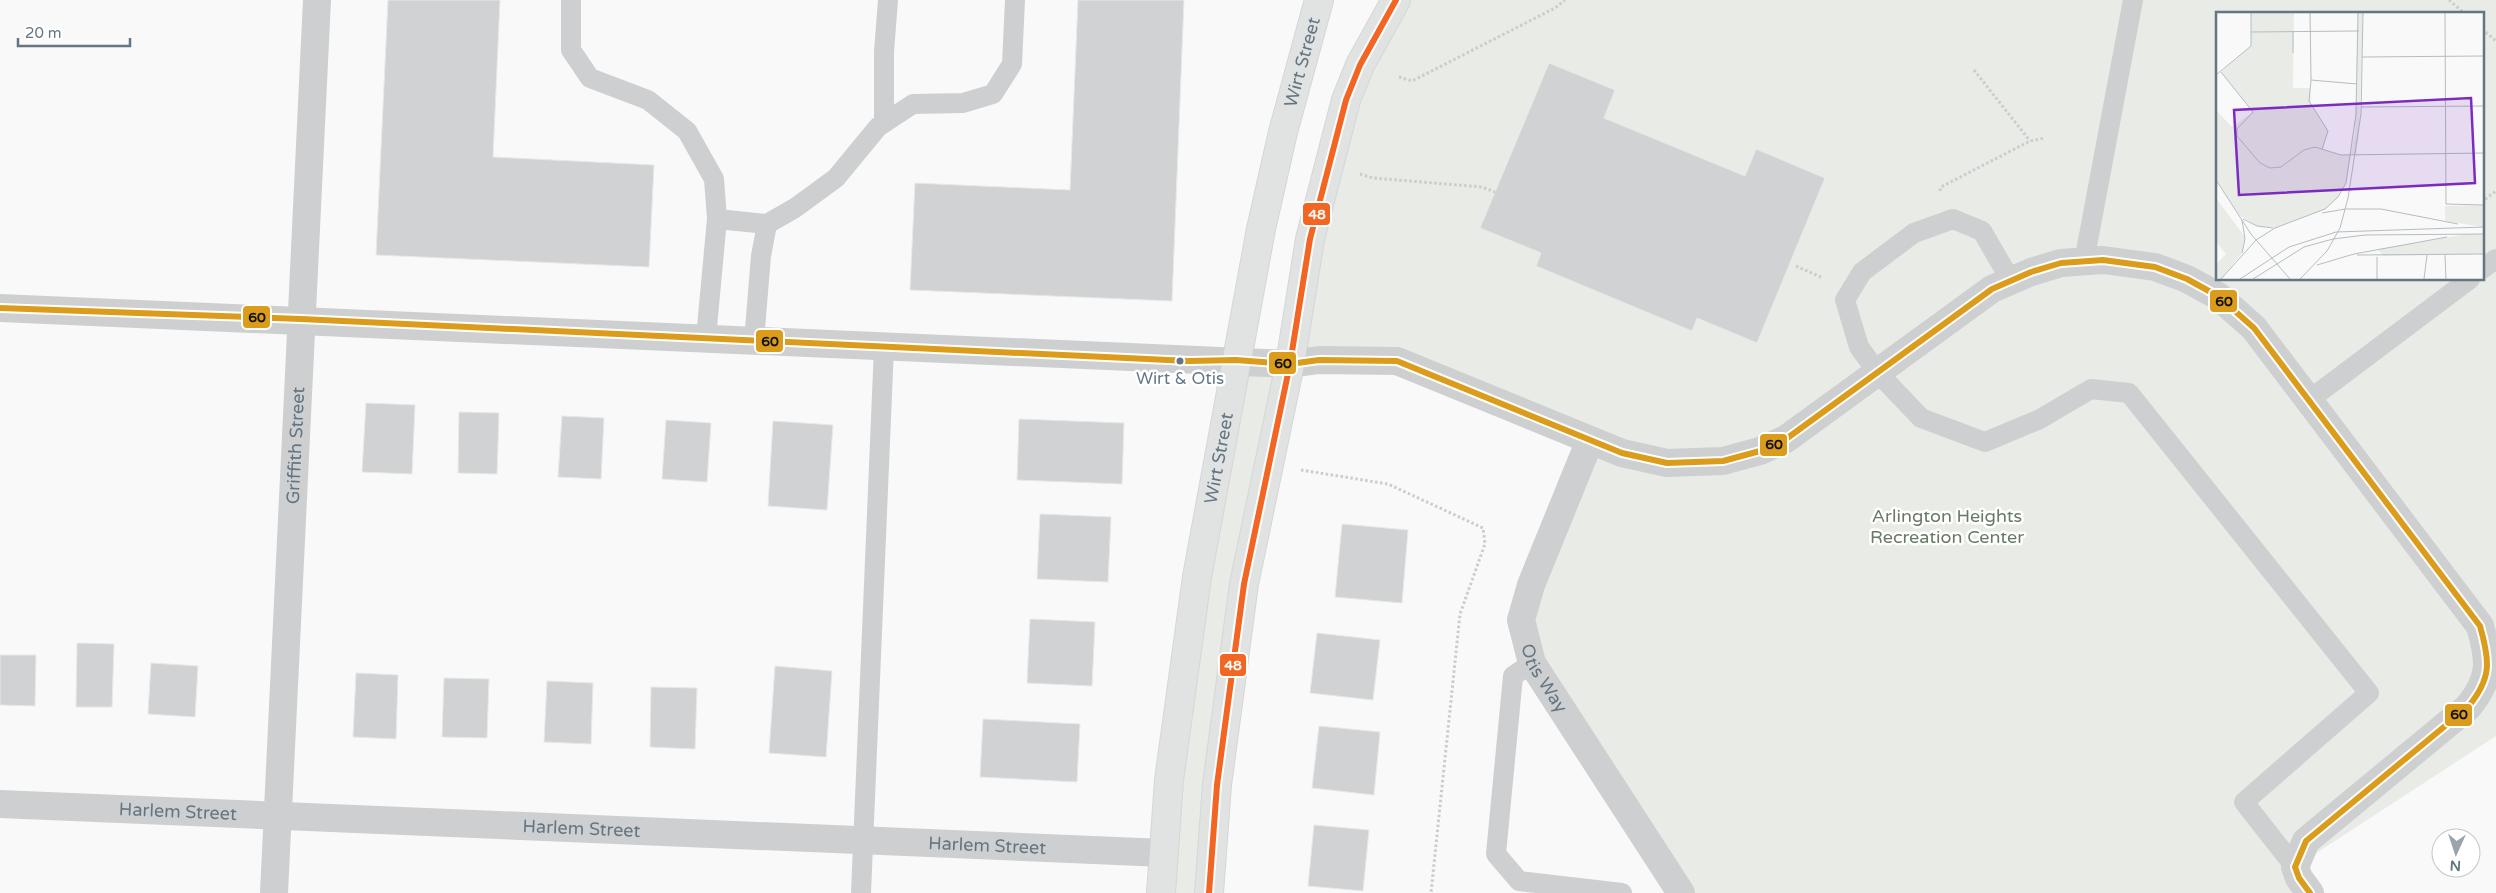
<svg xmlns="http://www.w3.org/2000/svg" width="2496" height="893" font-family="'Varela Round',sans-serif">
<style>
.green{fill:#e8ebe6;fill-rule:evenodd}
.building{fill:#d0d2d3;stroke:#e8e8e8}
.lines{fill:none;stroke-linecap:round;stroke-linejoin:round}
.secondary-casing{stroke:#d5d6d7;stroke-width:30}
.path{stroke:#cbcccd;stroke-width:3;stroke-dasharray:2.5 2.5;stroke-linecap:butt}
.service{stroke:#cecfd0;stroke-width:20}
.minor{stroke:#cecfd0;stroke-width:28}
.tertiary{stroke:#cecfd0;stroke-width:28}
.secondary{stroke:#e1e2e2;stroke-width:28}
.bus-1-casing{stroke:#fff;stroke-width:10}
.bus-2-casing{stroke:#fff;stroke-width:10}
.bus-1{stroke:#da9c1a;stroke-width:6}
.bus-2{stroke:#f26522;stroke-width:6}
.bus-dot{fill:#657683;stroke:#fff;stroke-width:2}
.labels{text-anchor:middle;stroke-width:5;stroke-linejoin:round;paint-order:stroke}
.bus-label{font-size:17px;fill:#657683;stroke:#fff}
.street-label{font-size:18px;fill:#657683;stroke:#fff}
.park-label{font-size:18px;fill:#687a64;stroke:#fff}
.inset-road{fill:none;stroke:#b5bdc3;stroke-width:1}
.view{fill:#7b2cbf;fill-opacity:0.15;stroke:#7b2cbf;stroke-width:2.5}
.inset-edge{fill:none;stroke:#657683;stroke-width:2.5}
.line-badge{stroke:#fff;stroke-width:2}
.badge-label{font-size:14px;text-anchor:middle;font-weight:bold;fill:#fff}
.pale-badge-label{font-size:14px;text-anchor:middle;font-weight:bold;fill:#111}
</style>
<rect width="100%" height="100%" fill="#f9f9f9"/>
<path class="green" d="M1396,0H2496V736L2295,867L2310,893H1681L1521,620L1590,440L1397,361L1290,364L1209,893H1161L1236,360L1290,364L1310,239ZM2217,14H2482V279H2217Z"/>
<g class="building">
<polygon points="388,0 500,0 493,157 654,165 649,267 376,255"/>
<polygon points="1078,0 1184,0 1172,301 910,290 915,183 1070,190"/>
<polygon points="1549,63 1615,90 1604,118 1745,176 1756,149 1825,178 1757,343 1697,318 1692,331 1536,266 1541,253 1480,228"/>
<polygon points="366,403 415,405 412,474 362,472"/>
<polygon points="459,412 499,413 497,474 458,473"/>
<polygon points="562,416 604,418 601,479 558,477"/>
<polygon points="1019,419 1124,423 1122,484 1017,480"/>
<polygon points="666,420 711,423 707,482 662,479"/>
<polygon points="773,421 833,425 827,510 768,506"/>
<polygon points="1040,514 1111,517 1108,582 1037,579"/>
<polygon points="1342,524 1408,530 1402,603 1335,597"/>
<polygon points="1030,619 1095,622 1092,686 1027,683"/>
<polygon points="1317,633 1380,640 1373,700 1310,693"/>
<polygon points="77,643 114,644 112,707 76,707"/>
<polygon points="0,655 36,655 35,706 0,705"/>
<polygon points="151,663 198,666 195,717 148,714"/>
<polygon points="775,666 832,671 826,757 769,753"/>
<polygon points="356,673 398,675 396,739 353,737"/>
<polygon points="444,678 489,679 487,738 442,737"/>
<polygon points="547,681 593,683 591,744 544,742"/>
<polygon points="651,687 697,688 695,749 650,747"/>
<polygon points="983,719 1080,724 1077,782 980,777"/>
<polygon points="1319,726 1380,732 1374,795 1312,788"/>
<polygon points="1314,825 1369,830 1363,891 1308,886"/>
</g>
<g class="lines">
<g class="secondary-casing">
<g id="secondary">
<path id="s4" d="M1161,893L1169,780L1197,577L1261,229L1283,132L1319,0"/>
<polyline points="1209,893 1217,785 1244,584 1290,364 1310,239 1346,100 1360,65 1396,0"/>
</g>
</g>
<g class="path">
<polyline points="2449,0 2465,14"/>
<polyline points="2482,29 2496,41"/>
<polyline points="1974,70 2030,141"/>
<polyline points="1399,77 1412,81 1555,8 1565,0"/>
<polyline points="1360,174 1373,178 1482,187 1495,192"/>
<polyline points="1940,191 1941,187 2030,141 2045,138"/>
<polyline points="2482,199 2483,201 2496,191"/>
<polyline points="1796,266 1823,278"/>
<polyline points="1301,470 1388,484 1483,528 1485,544 1460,614 1431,893"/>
</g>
<g class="service">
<polyline points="571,0 571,50 590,78 648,100 687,131 714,179 717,219 706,338"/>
<polyline points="884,123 884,52 888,0"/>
<polyline points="717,219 767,224 795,208 836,178 878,127 913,104 963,103 993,94 1012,64 1015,0"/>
<polyline points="2084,262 2133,0"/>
<polyline points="2482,269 2496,259"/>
<polyline points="2011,281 1982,231 1953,219 1914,233 1862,272 1845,300 1859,347 1878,373 1921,418 1985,442 2040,419 2091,389 2129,393 2369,693 2244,802 2295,867"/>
<polyline points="754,341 761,256 767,224"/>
<polyline points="2309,400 2470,279"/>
<polyline points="1532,663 1513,676 1496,854 1519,881 1622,893"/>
<polyline points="861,893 884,347"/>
</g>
<g class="minor">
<path d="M1290,364L1319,360L1397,361L1622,453L1667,463L1723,461L1760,451L1786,439L1992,289L2031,272L2061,263L2103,260L2155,267L2187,279L2218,296L2254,328L2480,626C2490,661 2492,678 2468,707L2306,841L2295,867L2299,878L2310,893"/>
<path id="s1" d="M1590,440L1531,585L1521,620L1532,663L1681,893"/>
<path id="s2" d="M0,804L1164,853"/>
<path id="s3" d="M274,893L317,0"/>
</g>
<polyline class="tertiary" points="0,308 1290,364"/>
<use href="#secondary" class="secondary"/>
<g class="bus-1-casing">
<path id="bus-1" d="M0,308L301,319L1189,361L1236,360L1290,364L1319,360L1397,361L1622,453L1667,463L1723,461L1760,451L1786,439L1992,289L2031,272L2061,263L2103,260L2155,267L2187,279L2218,296L2254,328L2480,626C2490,661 2492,678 2468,707L2306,841L2295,867L2299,878L2310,893"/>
</g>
<g class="bus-2-casing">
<polyline id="bus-2" points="1209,893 1217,785 1244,584 1290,364 1310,239 1346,100 1360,65 1396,0"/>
</g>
<use href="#bus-1" class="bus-1"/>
<use href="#bus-2" class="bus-2"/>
</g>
<circle class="bus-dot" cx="1180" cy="361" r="4.5"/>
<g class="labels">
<g class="bus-label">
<text x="1180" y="384">Wirt &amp; Otis</text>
</g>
<g class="street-label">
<text dy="6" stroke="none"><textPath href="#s4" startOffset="844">Wirt Street</textPath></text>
<text dy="6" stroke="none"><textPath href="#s3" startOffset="448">Griffith Street</textPath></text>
<text dy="6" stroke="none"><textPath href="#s4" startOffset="439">Wirt Street</textPath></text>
<text dy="6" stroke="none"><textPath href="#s1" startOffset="256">Otis Way</textPath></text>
<text dy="6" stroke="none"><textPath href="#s2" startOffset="178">Harlem Street</textPath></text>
<text dy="6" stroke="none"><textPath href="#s2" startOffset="582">Harlem Street</textPath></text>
<text dy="6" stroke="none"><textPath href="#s2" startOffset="988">Harlem Street</textPath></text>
</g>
<g class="park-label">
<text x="1947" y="522">Arlington Heights<tspan x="1947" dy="21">Recreation Center</tspan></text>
</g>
</g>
<g transform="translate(2216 12)">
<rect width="268" height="268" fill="#f9f9f9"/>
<path d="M35,0H78L77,76H94L95,93L112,119L107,137L125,143L135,142L139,121L142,0H147L143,122L140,143H135L131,168L122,185L109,197L59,216L41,214L23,203L0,168V98L16,115L37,100L5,60L35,34ZM0,186L29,225L26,241L5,267H0V252L10,242L0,230ZM267,193V215L229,209V194ZM251,222H267V242L167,244L162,237Z" fill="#e8ebe6"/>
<path class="inset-road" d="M94,0L95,68L141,72M229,0L230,192L268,193M35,20L143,19M77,41V19M146,45L268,44M5,60L37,100L21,117V124L44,151L54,156L65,155L88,138L99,135L125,143L268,141M0,63L35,34V0M95,68L93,89L112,119L106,137M145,95L268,94M0,168L35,222L74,267M129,197H165L242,212M106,201L129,197M27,207L41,214L57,216M26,208L29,227L26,241M40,228L59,216L109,197L122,185L130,171L140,102L142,0M138,242L231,225M141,243L268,242M229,243L230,267M101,253L138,242M5,267L40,228M24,267L73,235L120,220L268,215M37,267L88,235L117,227L149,223L268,222M84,267L111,239L124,216L132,186L145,102L147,0M161,267V245M208,267L211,243"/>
<path class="view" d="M255,86L259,171L23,183L18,98Z"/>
<rect width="268" height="268" class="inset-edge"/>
</g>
<g class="line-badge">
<rect x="1302" y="202" width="29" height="24" rx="5" fill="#f26522"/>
<rect x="2209" y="289" width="29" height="24" rx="5" fill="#da9c1a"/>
<rect x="242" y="305" width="29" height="24" rx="5" fill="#da9c1a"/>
<rect x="755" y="329" width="29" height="24" rx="5" fill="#da9c1a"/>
<rect x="1268" y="351" width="29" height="24" rx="5" fill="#da9c1a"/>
<rect x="1759" y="433" width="29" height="24" rx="5" fill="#da9c1a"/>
<rect x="1219" y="653" width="28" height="24" rx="5" fill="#f26522"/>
<rect x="2444" y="703" width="29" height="24" rx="5" fill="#da9c1a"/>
</g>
<g class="badge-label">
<text x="1317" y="219">48</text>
<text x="1233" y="670">48</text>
</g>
<g class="pale-badge-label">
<text x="2224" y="306">60</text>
<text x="257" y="322">60</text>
<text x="770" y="346">60</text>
<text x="1283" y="368">60</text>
<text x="1774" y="449">60</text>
<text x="2459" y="719">60</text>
</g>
<g transform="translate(2456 853) rotate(183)"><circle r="24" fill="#ffffff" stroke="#c1c8cd"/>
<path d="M0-4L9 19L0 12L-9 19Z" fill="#99a4ac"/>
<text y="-8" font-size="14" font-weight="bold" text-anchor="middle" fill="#657683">N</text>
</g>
<path d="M18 38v8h112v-8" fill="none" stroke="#657683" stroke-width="2.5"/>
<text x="25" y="38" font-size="15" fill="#657683" stroke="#ffffff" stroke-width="4" paint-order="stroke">20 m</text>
</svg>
